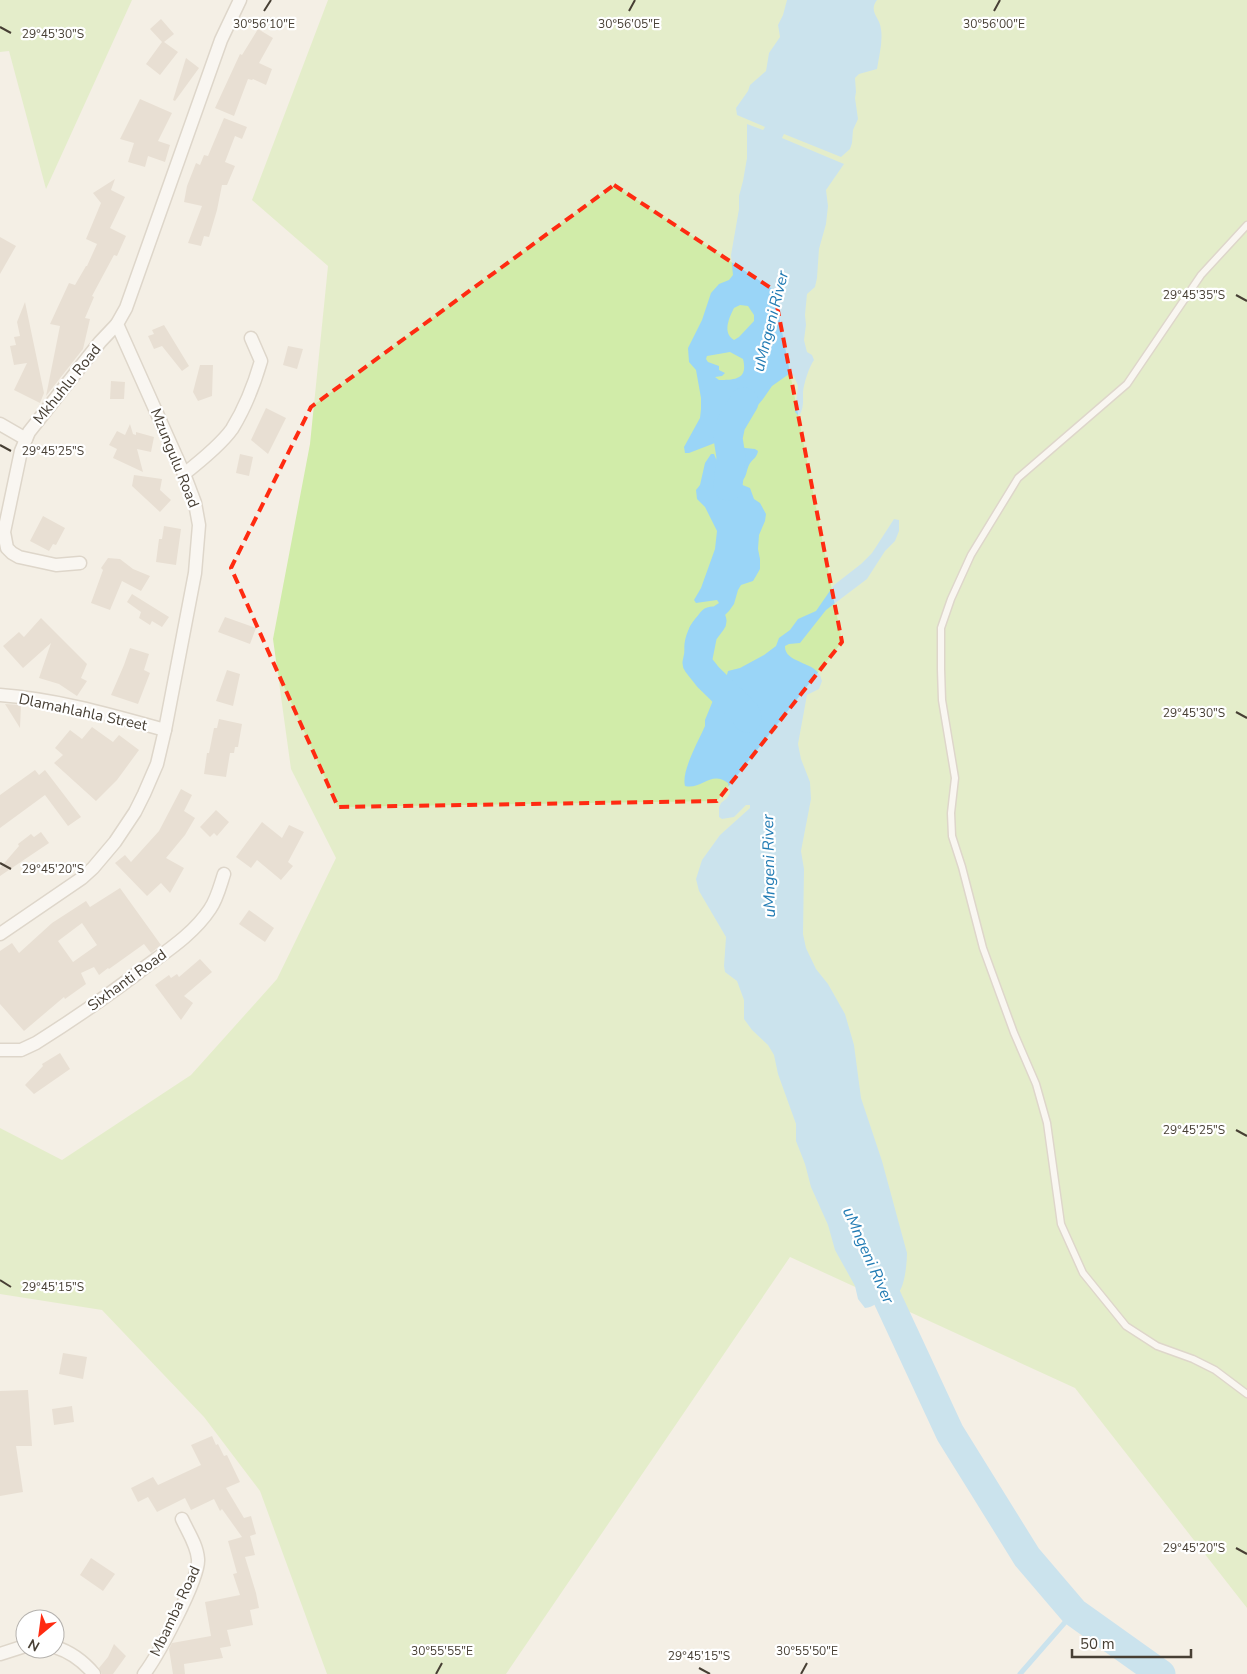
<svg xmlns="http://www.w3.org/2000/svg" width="1247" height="1674" font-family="'Nunito Sans',sans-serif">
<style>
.green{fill:#d1eca9}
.water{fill:#9ad5f7;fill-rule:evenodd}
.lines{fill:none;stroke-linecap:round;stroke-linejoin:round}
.stream{stroke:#9ad5f7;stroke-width:5}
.river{stroke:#9ad5f7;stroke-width:29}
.building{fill:#dacdbc;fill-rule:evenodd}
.service-casing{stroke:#c3b9a9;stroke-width:9}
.minor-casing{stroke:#c3b9a9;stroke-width:15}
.service{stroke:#fff;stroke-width:6}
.minor{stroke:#fff;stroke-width:12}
.marked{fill:none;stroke:#ff2b11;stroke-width:4;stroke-dasharray:10 6;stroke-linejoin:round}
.ticks{fill:none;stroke:#473f34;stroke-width:2}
.labels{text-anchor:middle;stroke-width:4.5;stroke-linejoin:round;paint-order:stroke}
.street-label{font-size:15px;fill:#473f34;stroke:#fff}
.water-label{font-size:16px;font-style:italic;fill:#227cb4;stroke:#fff}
.ticks-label{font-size:12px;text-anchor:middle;fill:#473f34;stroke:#fff;stroke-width:4.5;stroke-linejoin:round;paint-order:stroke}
</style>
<rect width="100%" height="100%" fill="#f4efe5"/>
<g class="green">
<polygon points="0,0 132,0 46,189 9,51 0,52"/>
<polygon points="328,0 1247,0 1247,1608 1075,1388 790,1257 506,1674 327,1674 260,1491 204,1417 102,1310 0,1294 0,1128 62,1160 191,1075 277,979 336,858 291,769 273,639 310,444 328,266 252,200"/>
</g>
<g class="water">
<path d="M787,0H877C868,12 880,17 881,29C883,42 879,56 877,69L859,74L855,78L856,92L855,98L858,119L853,130L852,143L850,149L841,157L784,134L782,138L844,164L826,190L828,206L826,224L819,249L817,278L815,287L807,294L805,315L806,325L804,340L807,352L812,355L814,360C809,367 804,383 803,392C803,401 804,408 799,416L795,412L798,386L794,376L789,374L772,386L763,399L753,411L743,418L733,436L689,453H685L684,447L700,418L701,409V398L696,370L689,362L688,348L702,320L711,293L719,284L729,280L733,275L731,255L739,209V196L743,181L747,158V124L763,130L765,127L737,115L736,108L748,91L750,85L766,71L769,53L780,37L778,25L783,15ZM740,305L748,306L754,315V321L739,337L734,340C722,333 729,318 734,308ZM730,352L743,359C748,379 736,380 719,380L715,377L722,376L725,373L719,370V366L708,362L706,359L707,356Z"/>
<path d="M735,444L745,448L755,449L758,451C757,458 752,459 749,465C745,475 748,474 740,484L750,488L754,499L760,503L766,514L765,521L759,535L758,549L760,559V569L756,576L753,581L741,585L738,590L734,604L729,611L707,633L705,648L698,657L690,658L685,654C682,642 689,624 698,616C704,611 712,608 719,603L717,600L696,603L694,600L701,588L715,549L717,531L705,507L697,499L696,490L700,485L705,463L711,454H714L718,464C728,458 727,448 735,444Z"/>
<path d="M894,519L899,520V531L895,541L885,551L867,579L826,610L800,643L789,644L785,646C784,662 812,662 819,674C821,676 821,679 822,681L819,689L807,695L798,744L801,759L810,782L811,799L801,851L804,869L803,934L806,948L816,969L828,984L845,1014L854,1045L861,1098L882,1161L907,1253C907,1262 905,1288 897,1294C893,1297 886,1297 882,1299C876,1303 874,1307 865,1308L858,1299L855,1286L835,1250L828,1225L811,1187L805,1164L796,1141V1124L778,1074L774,1055L768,1045L752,1030L744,1019V1000L737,981L725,972L724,966L726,937L699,891L696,879L702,860L720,835L750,808V805H746L734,817L722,819L719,817V807L721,803L727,798L730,793L728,783C711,770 702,790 685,786C681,771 699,740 705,726V720L714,698L725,682L728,671L740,668L764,655L776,646L779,638L790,630L798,619L816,611L834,585L861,564L872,553Z"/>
</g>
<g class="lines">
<polyline class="stream" points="1020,1674 1074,1612"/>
<g class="river">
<polyline points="728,486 731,457 728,438 731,424 744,402"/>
<polyline points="712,621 703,633 697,663 708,677 746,714 747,718"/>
<polyline points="871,1263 950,1433 1027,1557 1074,1612 1161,1674"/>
</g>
</g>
<g class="building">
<polygon points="161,19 174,34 164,42 178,52 160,75 146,64 162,42 150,29"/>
<polygon points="258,29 273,38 259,63 272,69 266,85 253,79 252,80 248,79 234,116 215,108 240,54 242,55"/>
<polygon points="186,58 199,68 175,101 173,100"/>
<polygon points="140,99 172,113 158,141 170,145 165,162 148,156 145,167 128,162 134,143 120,139"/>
<polygon points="224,118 247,127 242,139 235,136 225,162 235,166 227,185 222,185 217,210 209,237 204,236 201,246 188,243 202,206 184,202 187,186 196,163 200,165 204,155 208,156"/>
<polygon points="115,179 111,190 125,197 110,228 126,236 117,256 114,255 92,296 94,297 85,318 90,319 83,349 46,396 60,326 50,324 69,283 75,285 86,266 87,266 97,244 86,239 101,203 93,193"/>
<polygon points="0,237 16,246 0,274"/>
<polygon points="25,302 44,393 40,403 14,390 27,363 14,365 10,346 16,345 14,337 20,336 17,322"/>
<polygon points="164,325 189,366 182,371 162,346 154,349 148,336 154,334 152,330"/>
<polygon points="288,346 303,349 297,369 283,365"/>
<polygon points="200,365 213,365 212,396 198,401 193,392"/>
<polygon points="111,381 125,382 124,399 110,399"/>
<polygon points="266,408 286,418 268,454 251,440"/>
<polygon points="130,424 133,434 136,435 136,432 154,437 151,452 137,449 143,472 113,458 117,449 109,445 117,431 125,435"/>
<polygon points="240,454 253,457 249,476 236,473"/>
<polygon points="134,475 162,479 160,490 171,500 160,512 132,486"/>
<polygon points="43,516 65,528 56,545 53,544 49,551 30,541"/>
<polygon points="164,526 181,529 176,565 156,562 159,539 162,539"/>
<polygon points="108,558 120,559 133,569 150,576 141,591 122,581 110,610 91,603 103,570 101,568"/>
<polygon points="132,594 169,617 162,627 152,621 150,625 139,618 141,612 127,602"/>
<polygon points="225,617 256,628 250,644 218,632"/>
<polygon points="41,618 87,664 81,678 87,681 77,696 59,684 39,678 51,643 23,668 3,646 19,632 24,637"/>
<polygon points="130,648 149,654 144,670 150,673 138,704 111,695 124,665"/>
<polygon points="227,670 240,674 233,706 216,701"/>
<polygon points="5,704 21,705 20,728"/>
<polygon points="219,719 242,724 238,747 235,747 234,753 230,753 226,777 204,774 207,753 209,753 214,728 217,728"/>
<polygon points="92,727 113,742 119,735 139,750 117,780 96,801 54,763 63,755 55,748 70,730 82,739"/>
<polygon points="35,770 39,775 45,770 81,817 68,826 45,795 0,828 0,795"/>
<polygon points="181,789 192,795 184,811 195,818 185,835 166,858 184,868 170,893 161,883 147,896 115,863 125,855 131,862 159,831"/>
<polygon points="216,810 229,822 217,836 214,833 210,837 200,827"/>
<polygon points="262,822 282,838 289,825 304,832 288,862 293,866 281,880 257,860 251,868 236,857"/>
<polygon points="41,832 49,843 0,876 0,868 19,846 18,844 31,834 34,837"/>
<path d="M120,888L161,945L151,953L144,944L109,969L108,968L99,975L94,967L81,973L86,984L65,999L64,997L24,1031L0,1004V951L12,943L19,953L52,923L86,901L90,907ZM82,923L97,945L73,962L58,941Z"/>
<polygon points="249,910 274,928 265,942 239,924"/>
<polygon points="200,959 212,972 184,996 193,1003 181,1020 155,985 169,975 171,978 177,974 179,977"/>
<polygon points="60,1053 70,1069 34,1094 25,1085 43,1066 42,1064"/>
<polygon points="63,1353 87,1357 83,1379 59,1374"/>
<polygon points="28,1390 32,1446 16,1446 23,1492 0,1496 0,1391"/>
<polygon points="72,1406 74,1422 54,1425 52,1409"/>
<polygon points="212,1436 216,1445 218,1444 224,1456 227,1455 240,1482 226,1488 244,1518 251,1516 256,1534 250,1536 255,1555 245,1557 256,1593 259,1608 250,1610 253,1625 227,1630 231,1646 220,1648 223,1658 184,1664 185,1674 173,1674 169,1649 172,1643 211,1636 205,1602 240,1595 233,1574 237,1573 228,1541 242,1537 222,1509 220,1511 214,1499 191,1510 185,1498 157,1512 148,1497 138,1502 131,1488 153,1477 158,1485 201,1465 191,1445"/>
<polygon points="91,1558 115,1574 103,1591 80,1575"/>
<polygon points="114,1644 126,1656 113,1674 102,1674 99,1668 108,1657"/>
</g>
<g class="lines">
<g class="service-casing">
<polyline id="service" points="1247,225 1201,275 1127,384 1018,478 971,555 951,599 941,628 941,669 942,700 955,778 951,813 952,836 962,867 983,948 1014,1033 1036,1084 1047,1123 1061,1224 1083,1273 1126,1326 1157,1346 1193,1359 1215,1370 1247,1394"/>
</g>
<g class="minor-casing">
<g id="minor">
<polyline points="0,424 26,439"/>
<path d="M184,474C198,463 222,443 232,429C245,408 254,385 261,361L251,338"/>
<polyline points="80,563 56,565 19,557 12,553 7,548 4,532 21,451 29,432 100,342 117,324"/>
<path d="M0,695C56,699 111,715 165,730"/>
<polyline points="0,934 82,878 93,868 115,842 135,812 144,794 157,764 165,730 195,573 199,525 195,503 184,474 117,324 126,308 221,40 240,0"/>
<path d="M0,1050H21L36,1043C74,1019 112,993 148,965C170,949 195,932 210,909C217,899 220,886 224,874"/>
<path d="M55,1647C71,1652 83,1661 94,1674"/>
<polyline points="0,1654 25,1646"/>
<path d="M144,1674C157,1657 200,1578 198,1559C197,1545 188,1532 182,1519"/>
</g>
</g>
<use href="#service" class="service"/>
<use href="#minor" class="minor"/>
</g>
<path d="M0 0H1247V1674H0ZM614,185L774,290L842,642L717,801L338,807L231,568L311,407Z" fill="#f4efe5" fill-opacity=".55" fill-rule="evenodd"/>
<path class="marked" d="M614,185L774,290L842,642L717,801L338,807L231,568L311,407Z"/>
<path class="ticks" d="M264,11L271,0M629,11L635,0M994,11L1000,0M0,27L11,33M1236,295L1247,301M0,445L11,451M1236,712L1247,718M0,863L11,869M1236,1130L1247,1136M0,1280L11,1287M1236,1548L1247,1554M699,1668L710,1674M436,1674L442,1663M801,1674L807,1663"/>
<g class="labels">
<g class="street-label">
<text transform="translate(67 384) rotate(-51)" y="5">Mkhuhlu Road</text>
<text transform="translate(175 458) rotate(68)" y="5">Mzungulu Road</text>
<text transform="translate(83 712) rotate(12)" y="5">Dlamahlahla Street</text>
<text transform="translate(127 980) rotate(-36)" y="5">Sixhanti Road</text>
<text transform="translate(175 1611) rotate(-65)" y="5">Mbamba Road</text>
</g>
<g class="water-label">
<text transform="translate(770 321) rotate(-76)" y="6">uMngeni River</text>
<text transform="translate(768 866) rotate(-91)" y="6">uMngeni River</text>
<text transform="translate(869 1255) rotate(66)" y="6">uMngeni River</text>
</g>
</g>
<g class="ticks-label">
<text x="264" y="28">30°56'10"E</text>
<text x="629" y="28">30°56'05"E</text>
<text x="994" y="28">30°56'00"E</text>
<text x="53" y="38">29°45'30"S</text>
<text x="1194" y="299">29°45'35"S</text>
<text x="53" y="455">29°45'25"S</text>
<text x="1194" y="717">29°45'30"S</text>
<text x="53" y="873">29°45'20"S</text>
<text x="1194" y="1134">29°45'25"S</text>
<text x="53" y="1291">29°45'15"S</text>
<text x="1194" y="1552">29°45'20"S</text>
<text x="442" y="1655">30°55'55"E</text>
<text x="807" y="1655">30°55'50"E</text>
<text x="699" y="1660">29°45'15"S</text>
</g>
<g transform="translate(40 1634) rotate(209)"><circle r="24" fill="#ffffff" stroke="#b5b2ae"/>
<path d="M0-4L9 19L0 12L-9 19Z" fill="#ff2b11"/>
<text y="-8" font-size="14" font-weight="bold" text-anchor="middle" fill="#473f34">N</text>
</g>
<path d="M1072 1649v8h119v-8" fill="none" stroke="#473f34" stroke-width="2.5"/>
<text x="1080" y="1649" font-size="15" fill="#473f34" stroke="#ffffff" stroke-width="4" paint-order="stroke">50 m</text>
</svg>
